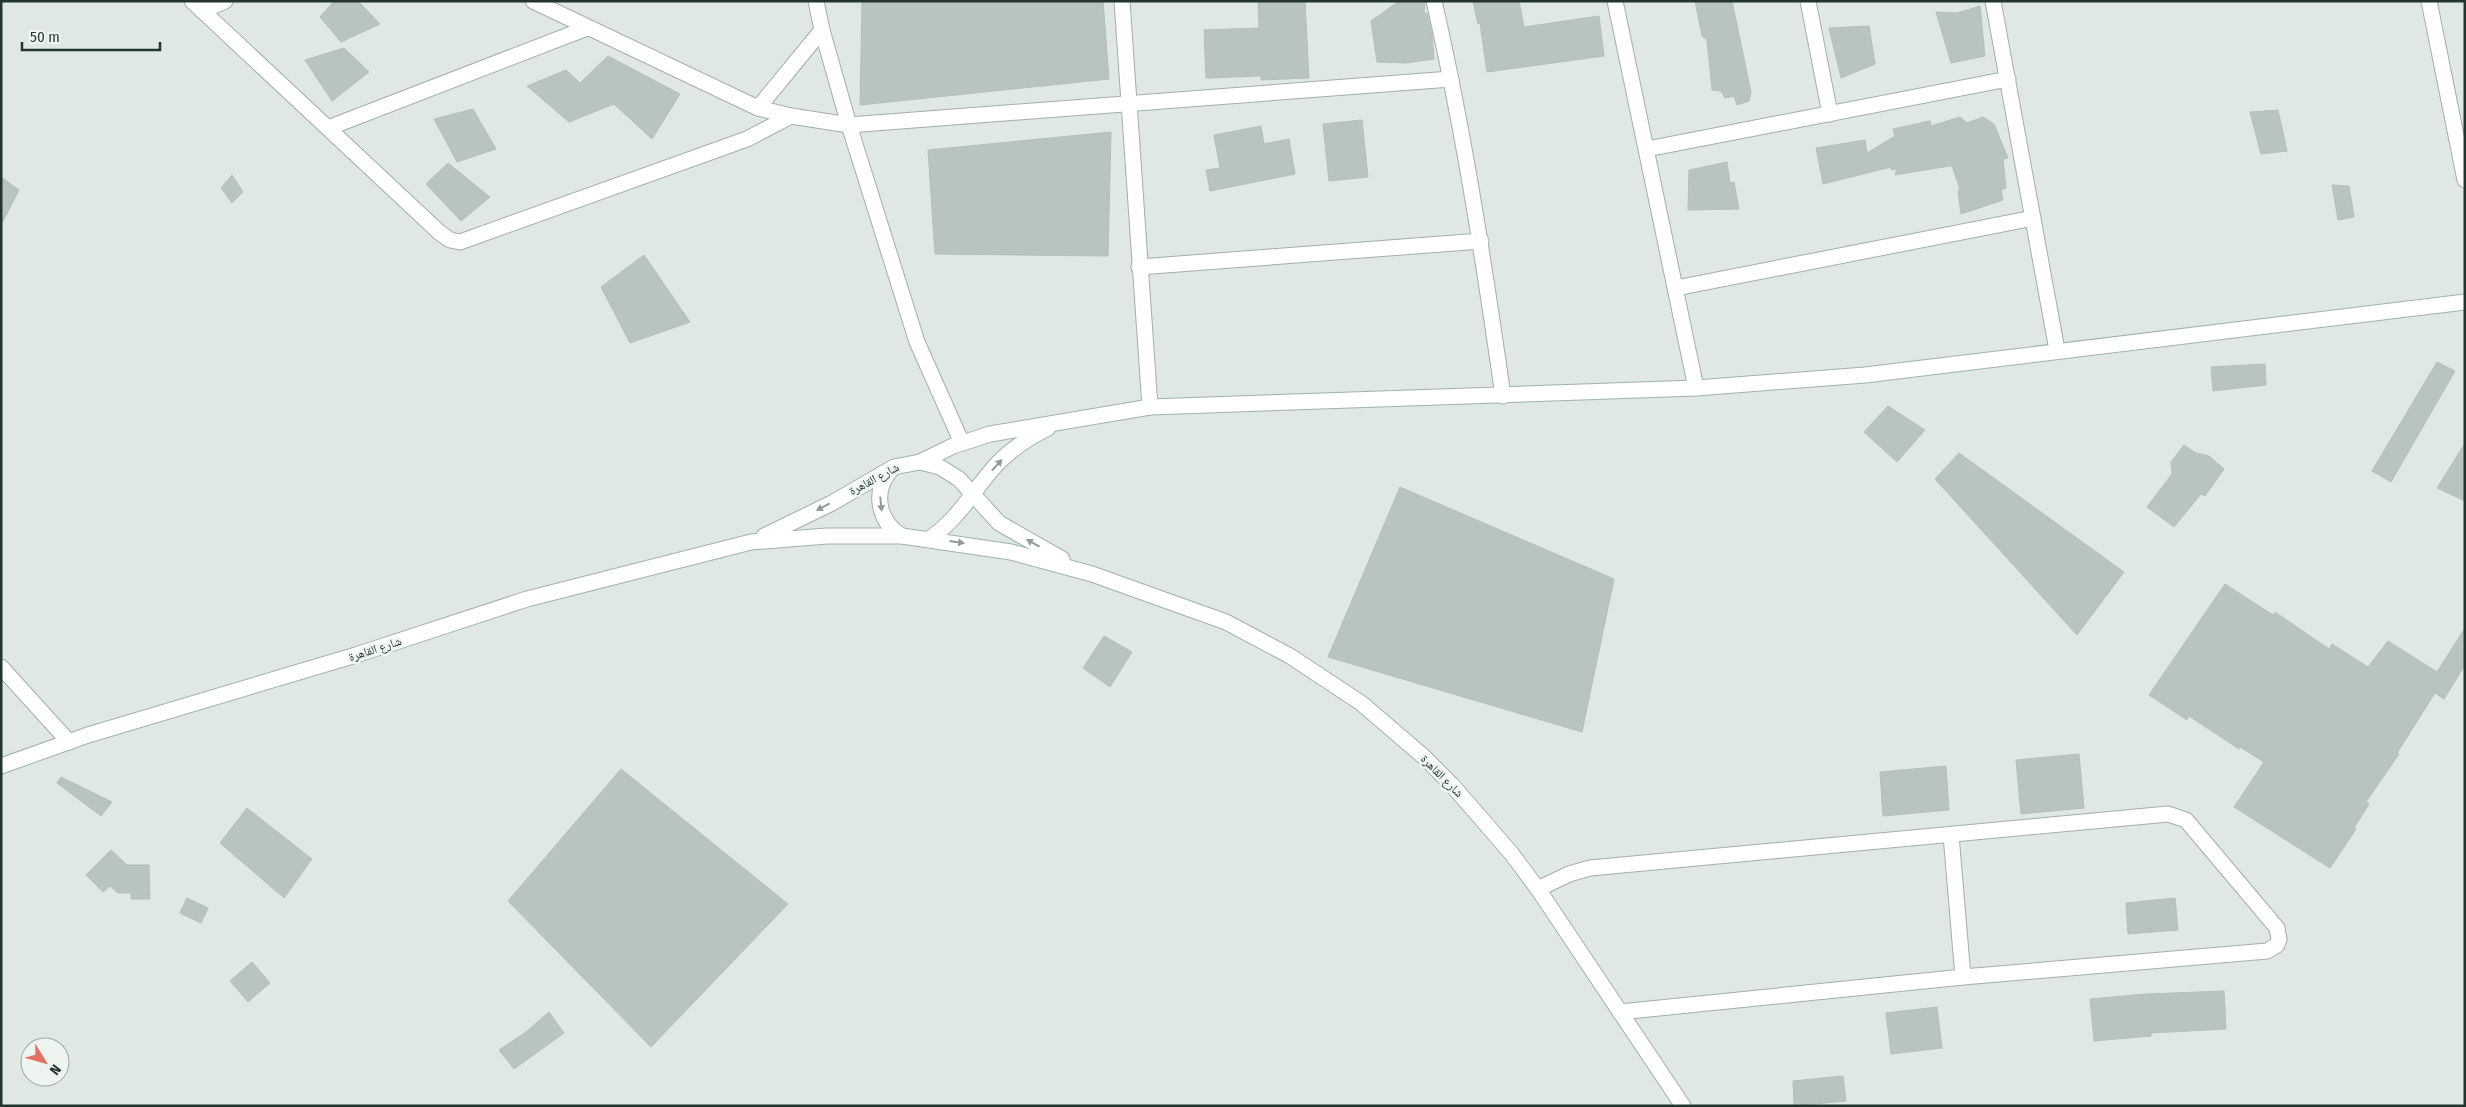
<svg xmlns="http://www.w3.org/2000/svg" width="2466" height="1107" font-family="'Fira Sans Condensed','Noto Naskh Arabic',sans-serif">
<style>
.building{fill:#b7c5be;stroke:#b2c1b9}
.lines{fill:none;stroke-linecap:round;stroke-linejoin:round}
.street-casing{stroke:#a3afa9;stroke-width:17}
.secondary-casing{stroke:#9fb3a9;stroke-width:17}
.street{stroke:#fff;stroke-width:15}
.secondary{stroke:#fff;stroke-width:15}
.oneway{fill:#909a96}
.labels{text-anchor:middle;stroke-width:5;stroke-linejoin:round;paint-order:stroke}
.street-label{font-size:12px;fill:#22362e;stroke:#eef5f1}
</style>
<rect width="100%" height="100%" fill="#dfe8e3"/>
<g class="building">
<polygon points="334,1 358,1 380,24 341,42 320,17"/>
<polygon points="862,1 1103,1 1109,79 860,105"/>
<polygon points="1258,1 1305,1 1309,78 1261,80 1261,76 1206,78 1204,30 1259,28"/>
<polygon points="1399,1 1425,1 1424,13 1427,13 1432,34 1434,59 1406,63 1377,62 1371,21"/>
<polygon points="1473,1 1519,1 1524,27 1599,16 1604,56 1487,72 1480,23 1478,24"/>
<polygon points="1695,1 1732,1 1751,92 1749,101 1737,105 1734,96 1725,98 1721,91 1712,90 1707,40 1702,36"/>
<polygon points="1980,6 1985,56 1951,63 1936,12 1957,13"/>
<polygon points="1869,26 1875,64 1841,78 1829,28"/>
<polygon points="344,48 369,72 332,101 305,60"/>
<polygon points="608,56 680,94 652,139 614,104 569,122 527,86 566,70 580,83"/>
<polygon points="473,109 496,149 457,162 434,119"/>
<polygon points="2278,110 2287,151 2261,154 2250,112"/>
<polygon points="1960,117 1967,123 1983,117 1994,124 2008,158 2003,159 2006,188 2001,190 2003,200 1961,214 1958,191 1960,189 1952,166 1949,166 1895,175 1897,169 1891,170 1891,167 1823,184 1816,148 1865,140 1867,153 1895,136 1893,129 1930,121 1931,126"/>
<polygon points="1362,120 1368,177 1329,181 1323,124"/>
<polygon points="1261,126 1264,144 1289,139 1295,174 1210,191 1206,170 1220,168 1214,135"/>
<polygon points="1111,132 1108,256 935,254 928,150"/>
<polygon points="1727,162 1730,183 1734,182 1739,209 1688,210 1689,170"/>
<polygon points="448,163 490,197 461,221 426,184"/>
<polygon points="232,175 243,192 232,203 221,188"/>
<polygon points="1,177 19,190 1,225"/>
<polygon points="2332,185 2349,186 2354,217 2338,220"/>
<polygon points="644,255 690,322 630,343 601,287"/>
<polygon points="2437,362 2455,371 2391,482 2372,471"/>
<polygon points="2265,364 2266,385 2213,391 2211,367"/>
<polygon points="1888,406 1925,430 1897,462 1864,432"/>
<polygon points="2465,443 2465,501 2437,488"/>
<polygon points="2184,445 2196,453 2209,456 2224,469 2205,496 2201,494 2174,527 2147,507 2172,474 2171,462"/>
<polygon points="1959,453 2124,572 2077,635 1935,479"/>
<polygon points="1400,487 1614,579 1582,732 1328,657"/>
<polygon points="2225,584 2273,615 2275,612 2329,649 2332,644 2368,667 2388,641 2437,672 2465,628 2465,665 2444,699 2435,693 2397,753 2399,754 2366,802 2369,804 2354,828 2356,829 2330,868 2234,807 2264,762 2240,747 2239,749 2189,716 2187,720 2149,695"/>
<polygon points="1104,636 1132,652 1110,687 1083,668"/>
<polygon points="2079,754 2084,808 2021,814 2016,760"/>
<polygon points="1946,766 1949,810 1883,816 1880,772"/>
<polygon points="621,769 788,904 651,1047 508,901"/>
<polygon points="61,777 112,802 101,816 57,783"/>
<polygon points="247,808 312,859 284,898 220,843"/>
<polygon points="111,850 127,865 149,865 150,899 131,899 131,893 118,893 110,886 103,892 86,875"/>
<polygon points="187,898 208,908 201,923 180,913"/>
<polygon points="2175,898 2178,930 2128,934 2126,903"/>
<polygon points="252,962 270,983 248,1002 230,981"/>
<polygon points="2224,991 2226,1029 2151,1033 2151,1036 2094,1041 2090,999 2147,994"/>
<polygon points="1937,1007 1942,1048 1891,1054 1886,1013"/>
<polygon points="549,1012 564,1033 514,1069 499,1050 526,1032"/>
<polygon points="1843,1076 1846,1101 1794,1106 1793,1081"/>
</g>
<g class="lines">
<g class="street-casing">
<g id="street">
<polyline points="192,1 440,233 450,240 460,242 747,139 791,116"/>
<polyline points="533,1 758,108 791,116 849,125 1451,79"/>
<polyline points="816,1 822,30 849,125 917,342 962,443"/>
<polyline points="1122,1 1150,407"/>
<path d="M1434,1C1464,132 1484,263 1503,396"/>
<polyline points="1615,1 1696,388"/>
<polyline points="1808,1 1830,114"/>
<polyline points="1993,1 2057,350"/>
<polyline points="2429,1 2465,180"/>
<polyline points="202,11 225,1"/>
<polyline points="758,108 822,30"/>
<polyline points="328,128 587,28"/>
<polyline points="1647,149 2008,79"/>
<polyline points="1139,267 1481,241"/>
<polyline points="1676,288 2033,218"/>
<polyline points="1,667 69,742"/>
<polyline points="1951,835 1963,977"/>
<polyline points="1538,889 1569,874 1590,868 2168,814 2186,820 2277,928 2279,939 2277,945 2267,951 1963,977 1620,1012"/>
</g>
</g>
<g class="secondary-casing">
<g id="secondary">
<polyline points="920,462 953,446 990,434 1150,407 1696,388 1865,375 2465,302"/>
<path d="M891,470C872,491 878,522 902,536"/>
<polyline points="764,536 832,503 894,467 920,462 940,467 959,479 999,523 1062,559"/>
<path d="M929,539C960,518 973,490 997,464C1011,449 1030,437 1048,428"/>
<polyline points="1,766 88,735 356,655 527,599 751,542 827,536 902,536 1011,552 1092,574 1226,622 1290,656 1361,703 1424,757 1452,785 1511,853 1538,889 1683,1106"/>
</g>
</g>
<use href="#street" class="street"/>
<use href="#secondary" class="secondary"/>
</g>
<defs><path id="oneway-solid" d="M-6-.8H1V-3.2L6.5 0L1 3.2V.8H-6Z" transform="scale(1.25)"/></defs>
<g class="oneway">
<use href="#oneway-solid" transform="translate(997 465) rotate(-47)"/>
<use href="#oneway-solid" transform="translate(881 504) rotate(84)"/>
<use href="#oneway-solid" transform="translate(823 507) rotate(152)"/>
<use href="#oneway-solid" transform="translate(957 542) rotate(8)"/>
<use href="#oneway-solid" transform="translate(1033 543) rotate(-151)"/>
</g>
<g class="labels">
<g class="street-label">
<text transform="translate(874 479) rotate(-28)" y="4">شارع القاهرة</text>
<text transform="translate(375 649) rotate(-18)" y="4">شارع القاهرة</text>
<text transform="translate(1442 776) rotate(45)" y="4">شارع القاهرة</text>
</g>
</g>
<rect width="2466" height="1107" fill="none" stroke="#22362e" stroke-width="5"/>
<g transform="translate(45 1062) rotate(127)"><circle r="24" fill="#eef5f1" stroke="#9ca9a3"/>
<path d="M0-4L9 19L0 12L-9 19Z" fill="#e37162"/>
<text y="-8" font-size="14" font-weight="bold" text-anchor="middle" fill="#22362e">N</text>
</g>
<path d="M22 42v8h138v-8" fill="none" stroke="#22362e" stroke-width="2.5"/>
<text x="30" y="42" font-size="15" fill="#22362e" stroke="#eef5f1" stroke-width="4" paint-order="stroke">50 m</text>
</svg>
